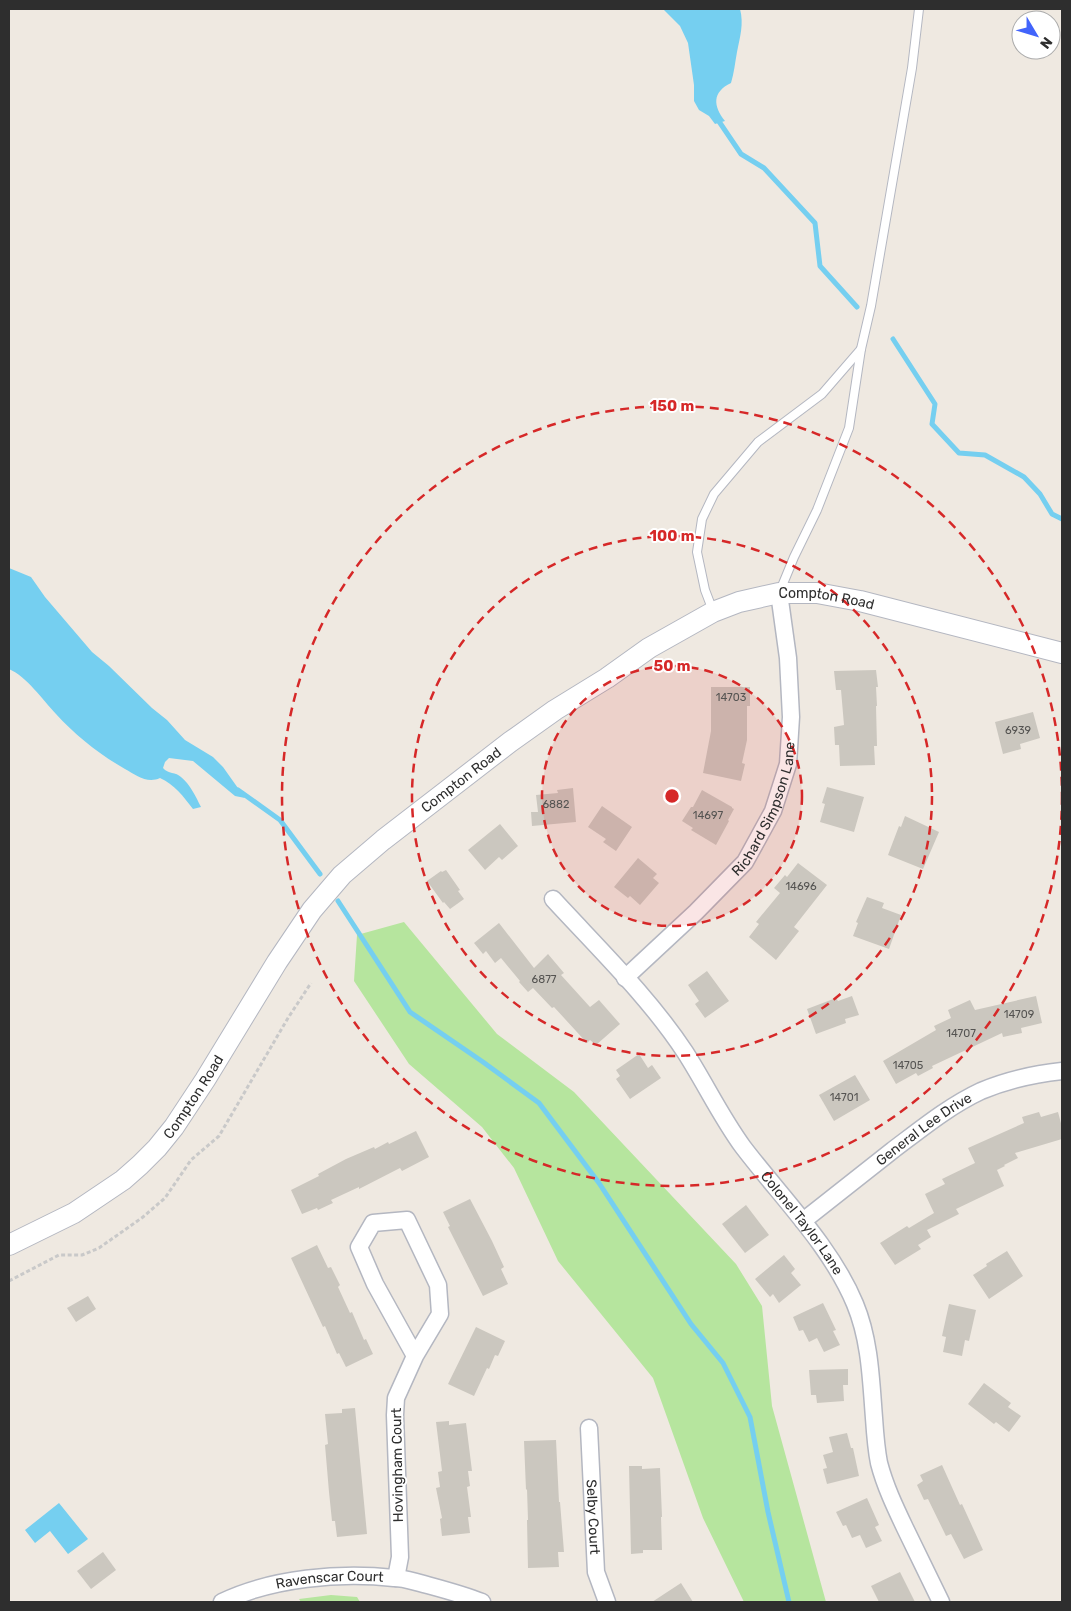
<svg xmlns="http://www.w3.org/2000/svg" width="1071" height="1611" font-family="Rubik,sans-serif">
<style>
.green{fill:#b6e59e}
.water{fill:#75cff0}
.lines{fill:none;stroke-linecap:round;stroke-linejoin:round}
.stream{stroke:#75cff0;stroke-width:5}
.building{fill:#cbc7bf}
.service-casing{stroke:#b4b7c1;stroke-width:10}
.minor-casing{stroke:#b4b7c1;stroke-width:19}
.tertiary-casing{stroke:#b4b7c1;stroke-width:22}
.path{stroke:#c9c9c9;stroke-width:3;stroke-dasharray:4 2.5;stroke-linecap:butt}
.service{stroke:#fff;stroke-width:8}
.minor{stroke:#fff;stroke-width:16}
.tertiary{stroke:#fff;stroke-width:20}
.ring{fill:none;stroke:#d62828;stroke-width:2.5;stroke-dasharray:9 6}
.labels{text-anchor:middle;stroke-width:4;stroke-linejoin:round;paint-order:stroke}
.number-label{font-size:11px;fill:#555452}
.street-label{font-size:14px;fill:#2e2e2e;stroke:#fff}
.centre{fill:#d62828;stroke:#fff;stroke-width:2.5}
.ring-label{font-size:15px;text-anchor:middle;font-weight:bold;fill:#d62828;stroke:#fff;stroke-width:4;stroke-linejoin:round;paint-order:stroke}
</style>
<rect width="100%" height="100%" fill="#efe9e1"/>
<g class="green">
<polygon points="404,922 497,1034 574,1092 736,1264 762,1306 772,1406 826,1602 744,1602 703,1518 653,1378 558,1261 514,1168 482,1127 409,1064 354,981 357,935"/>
<polygon points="331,1595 357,1597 360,1602 301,1602 299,1599"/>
</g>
<g class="water">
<path d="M663,9H740C744,24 740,37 737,52C735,63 734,73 731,83C712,92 713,106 725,121L715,124L709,116L699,110L694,101V85L688,43L680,26Z"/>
<path d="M9,568L31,577L45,597L92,652L109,666L152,708L167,720L185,740L213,757L223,767L245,798L235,796L193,761L169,758L165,762L163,768C168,774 176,772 181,777C190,784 196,797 201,807L193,809C183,796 175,785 160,778C147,784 136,775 125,769C99,754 76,736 56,714C42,699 27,677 9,669Z"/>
<polygon points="59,1503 88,1539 68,1554 50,1531 35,1543 25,1530"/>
</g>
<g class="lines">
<g class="stream">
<polyline points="716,117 741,154 764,168 815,223 820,266 857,307"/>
<polyline points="893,339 935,404 932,424 959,453 985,455 1024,477 1040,494 1052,514 1062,519"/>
<polyline points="238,790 280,820 320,874"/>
<polyline points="338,901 410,1012 483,1062 539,1103 599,1183 691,1324 723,1363 750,1417 768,1512 789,1602"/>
</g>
</g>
<g class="building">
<polygon points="876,670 878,687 876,687 877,706 876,706 877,746 874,746 875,765 840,766 839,745 835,745 834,727 844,725 841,690 836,690 834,671"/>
<polygon points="711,687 750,687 750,706 747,706 747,740 742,763 745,764 741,781 703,773 711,731"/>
<polygon points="1033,712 1040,738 1020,744 1021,749 1003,754 995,722"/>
<polygon points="827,787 864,797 854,832 820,822 825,804 822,803"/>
<polygon points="573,788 576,822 532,826 531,812 538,812 536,795 558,793 557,790"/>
<polygon points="702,790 732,807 732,808 734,809 728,820 729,821 716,845 691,830 693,828 682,821 691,807 693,807"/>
<polygon points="602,806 632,827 616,851 603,842 606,839 588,827"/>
<polygon points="905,816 939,832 923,869 888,855 899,826 901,827"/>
<polygon points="500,824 518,846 502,860 499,857 485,870 468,850"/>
<polygon points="638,858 657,874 653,878 659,883 640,905 630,896 628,898 614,887"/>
<polygon points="798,863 827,885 794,927 799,931 776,960 749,937 759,924 756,922 780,893 774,888 785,875 787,877"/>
<polygon points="446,870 460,890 458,891 464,899 450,909 444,902 443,903 427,881 441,871 442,872"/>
<polygon points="867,897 884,903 882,908 901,915 889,949 853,936 858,923 856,922"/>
<polygon points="499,923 534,968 548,954 564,973 561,975 590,1007 599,1000 620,1024 596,1045 590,1040 587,1043 554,1007 552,1008 533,988 528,992 519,982 520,981 501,958 495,963 486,951 483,954 474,943"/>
<polygon points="707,971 729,1001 705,1018 695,1004 699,1001 688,985"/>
<polygon points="852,996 859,1015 845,1019 846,1023 816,1034 807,1009 836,998 838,1001"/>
<polygon points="1036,996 1042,1023 1021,1028 1022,1033 1003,1037 1002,1033 932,1066 933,1068 918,1076 916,1073 896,1084 883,1061 936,1030 934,1026 951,1018 948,1010 970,1000 975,1010"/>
<polygon points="639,1054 648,1068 652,1065 661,1078 630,1099 616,1079 620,1076 616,1070"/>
<polygon points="855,1075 870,1100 834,1121 819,1095"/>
<polygon points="1039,1112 1041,1117 1058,1112 1062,1127 1062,1139 1015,1153 1018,1158 1004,1165 1005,1166 997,1170 1004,1186 956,1209 959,1214 927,1230 931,1237 918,1245 921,1249 895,1265 880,1243 907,1226 909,1228 934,1213 925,1194 945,1184 942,1179 975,1163 968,1148 1024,1123 1022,1117"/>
<polygon points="416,1131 429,1157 402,1171 400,1168 359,1189 359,1187 331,1200 333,1203 318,1210 317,1208 302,1214 291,1190 319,1176 318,1174 346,1159 374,1147 375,1149 388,1142 389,1144"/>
<polygon points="470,1199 492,1241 504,1267 501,1269 508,1284 483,1296 448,1227 450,1226 443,1212"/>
<polygon points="746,1205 769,1235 745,1253 722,1224"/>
<polygon points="317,1245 328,1268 331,1267 340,1285 338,1287 350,1313 352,1312 364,1340 366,1339 373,1354 346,1367 339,1353 337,1354 325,1326 323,1327 291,1258"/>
<polygon points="1007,1251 1023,1276 989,1299 973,1275 987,1266 986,1264"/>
<polygon points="784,1255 795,1269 791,1273 801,1285 779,1303 773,1294 770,1297 755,1279"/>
<polygon points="88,1296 96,1309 76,1322 67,1308"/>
<polygon points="823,1303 836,1330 833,1331 840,1345 824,1352 817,1338 809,1342 803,1330 799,1331 793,1317"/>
<polygon points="949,1304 976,1310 969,1341 965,1340 962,1356 943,1352 946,1337 942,1336"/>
<polygon points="476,1327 505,1341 498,1356 495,1355 489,1369 487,1368 474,1396 448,1384"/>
<polygon points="848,1369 848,1385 843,1385 844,1401 817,1403 816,1395 811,1395 809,1370"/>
<polygon points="984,1383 1011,1403 1008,1407 1021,1416 1009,1432 996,1422 994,1424 968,1404"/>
<polygon points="355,1408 367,1534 337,1537 335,1521 332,1521 329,1492 325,1445 328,1444 325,1414 342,1413 342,1409"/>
<polygon points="449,1421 449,1425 466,1423 472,1471 468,1471 470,1486 467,1487 471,1517 468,1517 470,1533 442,1536 440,1519 442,1518 436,1488 440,1487 438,1472 442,1471 436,1422"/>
<polygon points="847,1433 851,1448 853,1448 859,1476 827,1484 823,1469 827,1468 823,1455 833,1452 829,1437"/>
<polygon points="556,1440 559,1502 560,1502 564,1552 558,1552 559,1567 528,1568 527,1520 528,1520 527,1489 526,1490 524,1441"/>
<polygon points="942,1465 960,1505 962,1504 983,1550 964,1559 951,1534 946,1536 928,1499 924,1500 917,1485 923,1481 920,1475"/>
<polygon points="629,1466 642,1466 642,1469 660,1468 662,1517 661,1517 662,1550 643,1550 643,1553 631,1554"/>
<polygon points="867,1498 879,1525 875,1527 882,1541 866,1548 860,1535 852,1538 846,1525 843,1526 836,1512"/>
<polygon points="103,1552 116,1570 91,1589 77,1571"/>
<polygon points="900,1572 915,1602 879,1602 871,1586"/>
<polygon points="681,1583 693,1602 652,1602"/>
</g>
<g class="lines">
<g class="service-casing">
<g id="service">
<polyline points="780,591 794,557 817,510 849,428 861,349 871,306 912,68 919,9"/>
<polyline points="713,611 705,590 697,552 702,519 714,494 758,442 822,394 861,349"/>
</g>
</g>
<g class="minor-casing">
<g id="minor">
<path id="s1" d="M553,899C598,948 648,996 685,1052C705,1083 721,1117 743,1147C781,1197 831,1246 855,1304C870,1340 871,1380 874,1418C875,1433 876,1448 879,1463C885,1486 895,1507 905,1528C917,1553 929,1577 941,1602"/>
<path id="s2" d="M625,978L696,912L745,862L773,811L788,764L791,717L788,658L779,593"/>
<path id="s3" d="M803,1221C833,1197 863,1174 893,1150C921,1129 949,1106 981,1091C1007,1080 1034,1074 1062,1071"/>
<path id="s4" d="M589,1428L596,1572L607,1602"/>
<polyline points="396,1578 400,1557 395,1415 396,1398 415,1356 440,1314 438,1285 407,1220 373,1223 359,1247 375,1284 415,1356"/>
<path id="s5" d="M222,1602C272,1578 340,1572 394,1578C403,1578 412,1581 420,1583C442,1589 462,1594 482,1602"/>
</g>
</g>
<g class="tertiary-casing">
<g id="tertiary">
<path id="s6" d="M9,1245L74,1213L123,1180L140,1165L157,1148L174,1127L205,1080L277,962L312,910L342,875L383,840L510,742L555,710L607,678L649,648L713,612L739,602L779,593H817L860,601L1062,653"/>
</g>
</g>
<polyline class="path" points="9,1281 59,1255 82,1255 99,1248 143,1217 165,1198 191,1160 219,1136 288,1018 311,983"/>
<use href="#service" class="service"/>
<use href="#minor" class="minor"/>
<use href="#tertiary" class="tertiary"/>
</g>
<circle cx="672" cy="796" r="130" fill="#d62828" fill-opacity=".12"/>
<g class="ring">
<circle cx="672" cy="796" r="130"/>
<circle cx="672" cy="796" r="260"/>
<circle cx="672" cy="796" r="390"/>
</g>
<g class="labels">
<g class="number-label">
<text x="731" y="701">14703</text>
<text x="1018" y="734">6939</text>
<text x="556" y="808">6882</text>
<text x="708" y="819">14697</text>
<text x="801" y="890">14696</text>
<text x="544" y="983">6877</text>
<text x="1019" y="1018">14709</text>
<text x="961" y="1037">14707</text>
<text x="908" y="1069">14705</text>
<text x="844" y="1101">14701</text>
</g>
<g class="street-label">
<text dy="5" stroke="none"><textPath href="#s6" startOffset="1081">Compton Road</textPath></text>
<text dy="5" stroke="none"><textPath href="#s6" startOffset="661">Compton Road</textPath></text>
<text dy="5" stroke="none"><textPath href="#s2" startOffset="224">Richard Simpson Lane</textPath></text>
<text dy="5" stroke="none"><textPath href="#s6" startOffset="241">Compton Road</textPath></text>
<text dy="5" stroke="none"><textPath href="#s3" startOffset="152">General Lee Drive</textPath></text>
<text dy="5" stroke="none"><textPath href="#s1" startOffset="410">Colonel Taylor Lane</textPath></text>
<text transform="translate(397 1465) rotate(-91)" y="5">Hovingham Court</text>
<text dy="5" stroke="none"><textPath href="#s4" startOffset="89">Selby Court</textPath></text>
<text dy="5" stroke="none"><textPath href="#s5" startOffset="111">Ravenscar Court</textPath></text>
</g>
</g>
<circle cx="672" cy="796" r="8" class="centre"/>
<g class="ring-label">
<text x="672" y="411">150 m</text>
<text x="672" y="541">100 m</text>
<text x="672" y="671">50 m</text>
</g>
<rect width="1071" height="1611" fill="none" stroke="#2e2e2e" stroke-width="20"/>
<g transform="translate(1036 35) rotate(128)"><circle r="24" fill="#ffffff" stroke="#ababab"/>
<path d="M0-4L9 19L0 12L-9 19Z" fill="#4264fb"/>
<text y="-8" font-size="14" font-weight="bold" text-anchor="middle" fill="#2e2e2e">N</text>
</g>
</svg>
